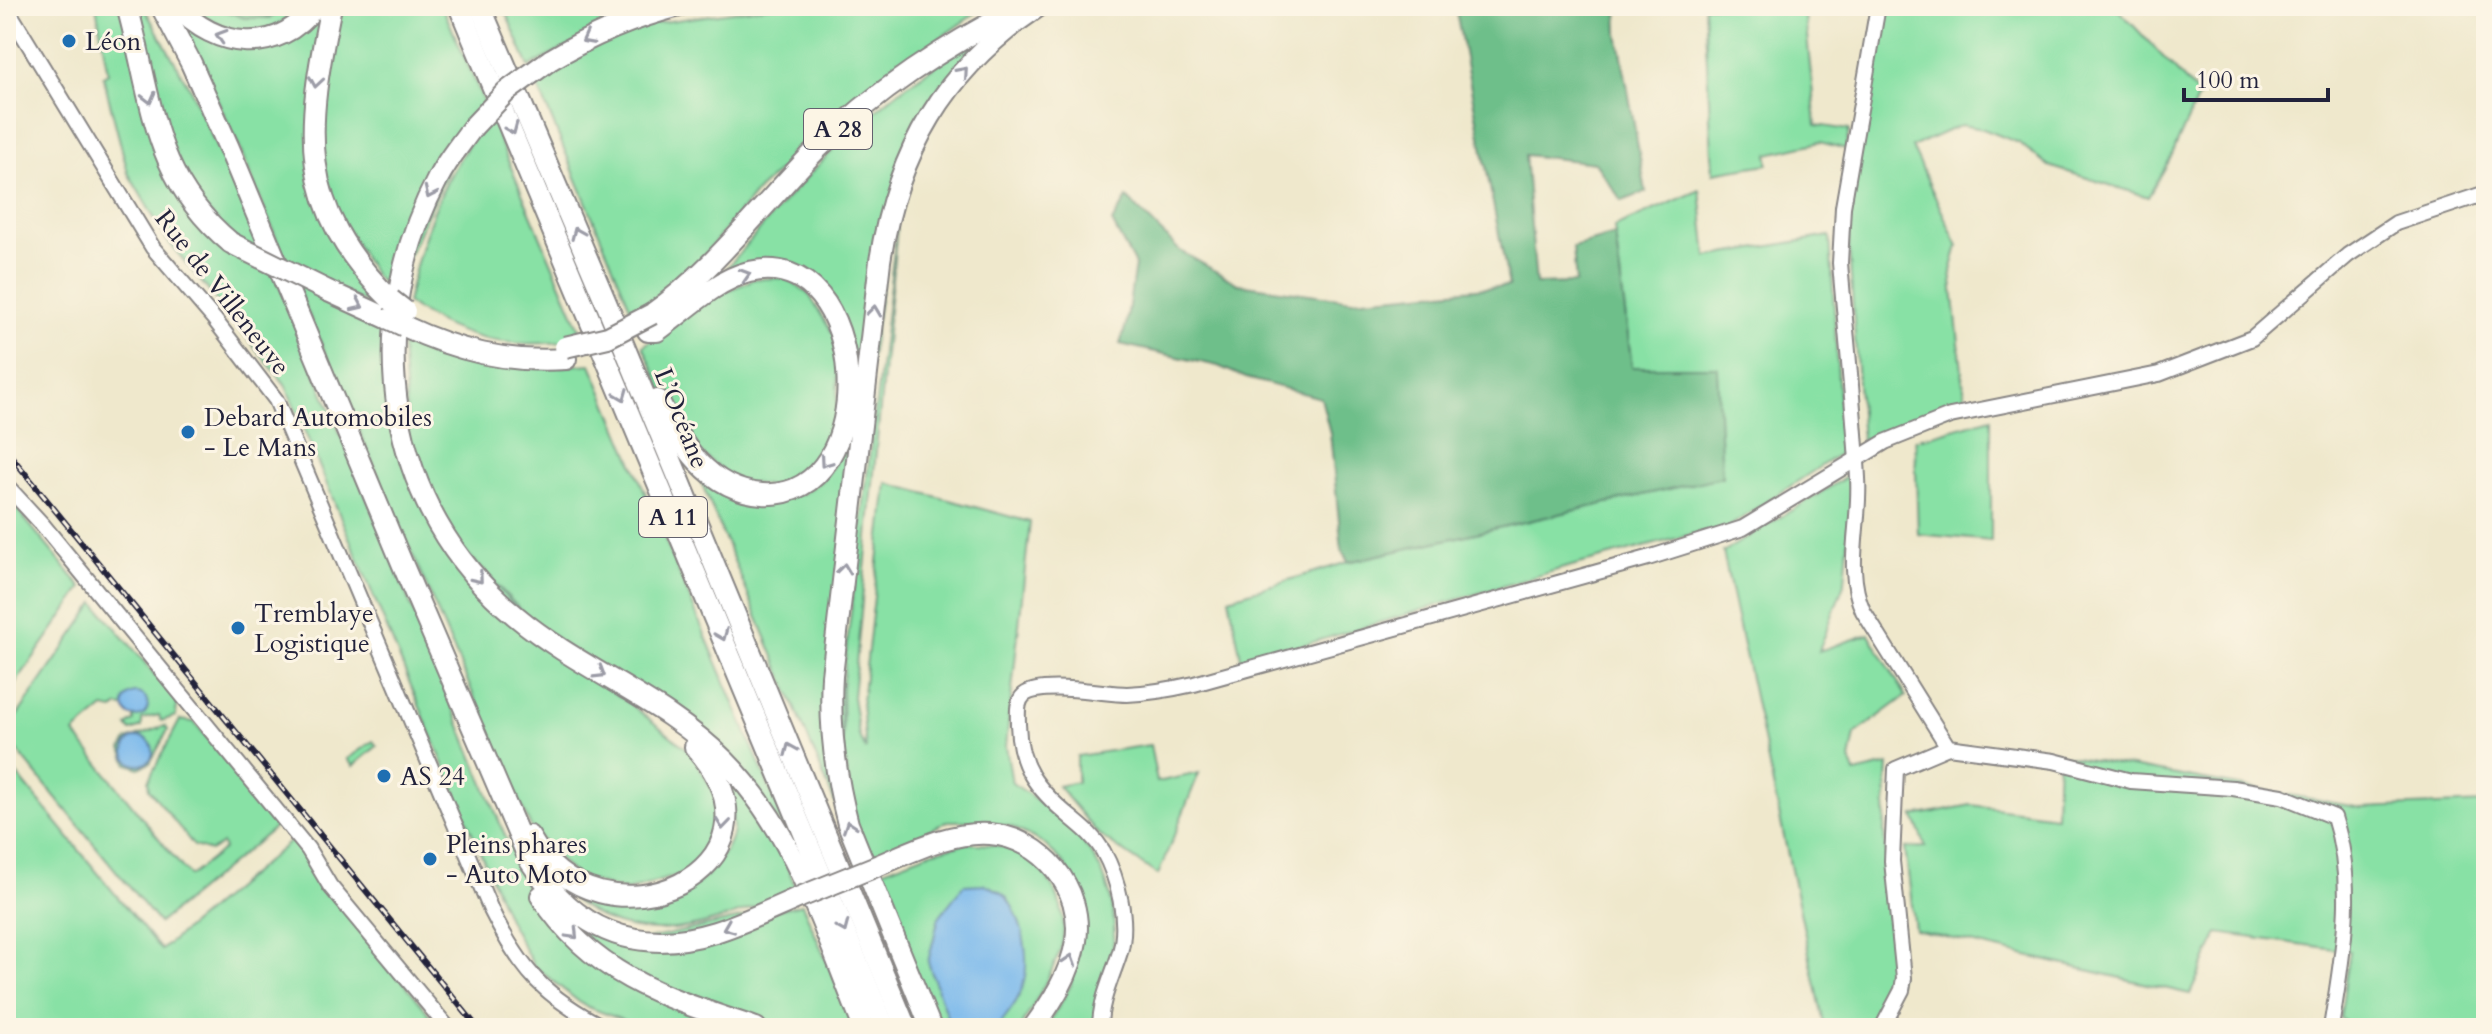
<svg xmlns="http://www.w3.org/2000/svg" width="2492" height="1034" font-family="Cardo,serif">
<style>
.green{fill:#88e1a5;stroke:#558270;stroke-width:2;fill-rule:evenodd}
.forest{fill:#6ebf8a;stroke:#487062;stroke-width:2}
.water{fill:#78b8ec;stroke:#4d6d94;stroke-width:2}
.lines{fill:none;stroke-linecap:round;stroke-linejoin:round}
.minor-casing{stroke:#888584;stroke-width:18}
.highway-casing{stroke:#888584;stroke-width:24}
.minor{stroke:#fff;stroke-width:14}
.highway{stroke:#fff;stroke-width:20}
.rail-casing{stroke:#22223b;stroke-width:6}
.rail{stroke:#fcf5e5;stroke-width:3;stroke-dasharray:9;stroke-linecap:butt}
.highway-bridge-casing{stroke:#888584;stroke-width:24;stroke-linecap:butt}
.highway-bridge{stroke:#fff;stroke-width:20}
.oneway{stroke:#9c9ca7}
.poi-dot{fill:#1f6fb2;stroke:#fcf5e5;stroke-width:3}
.labels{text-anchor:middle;stroke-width:6;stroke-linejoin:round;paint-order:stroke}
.shield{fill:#fcf5e5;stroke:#63616e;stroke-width:2}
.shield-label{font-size:24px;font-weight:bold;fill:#22223b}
.poi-label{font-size:26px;fill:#22223b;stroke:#fcf5e5;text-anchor:start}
.street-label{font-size:26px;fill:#22223b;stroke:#fcf5e5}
</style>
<rect width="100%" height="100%" fill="#fcf5e5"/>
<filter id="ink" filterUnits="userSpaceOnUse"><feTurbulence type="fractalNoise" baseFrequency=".0125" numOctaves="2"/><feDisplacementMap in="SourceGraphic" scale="16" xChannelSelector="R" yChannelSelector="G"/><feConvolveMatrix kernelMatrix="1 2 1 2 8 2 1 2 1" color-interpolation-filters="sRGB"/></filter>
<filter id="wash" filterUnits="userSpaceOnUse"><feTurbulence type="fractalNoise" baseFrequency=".006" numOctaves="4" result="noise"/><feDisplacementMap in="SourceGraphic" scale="32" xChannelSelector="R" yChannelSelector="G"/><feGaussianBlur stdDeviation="1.8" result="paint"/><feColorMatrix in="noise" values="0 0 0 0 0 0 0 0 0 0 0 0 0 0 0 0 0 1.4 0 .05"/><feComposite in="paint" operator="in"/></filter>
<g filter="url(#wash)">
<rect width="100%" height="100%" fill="#efe8cc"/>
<g class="green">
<polygon points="96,6 120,6 168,177 274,272 525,884 540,908 572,943 735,1028 643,1028 583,1005 534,966 509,921 285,384 167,240 128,173 103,76 108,73"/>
<polygon points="138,6 143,6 192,92 265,255 232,237 185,188 150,80"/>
<path d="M190,6H215L270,18L289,6H303C295,12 286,21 277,25C245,40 215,28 190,6Z"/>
<polygon points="325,6 310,173 390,314 288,267 239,147 183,24 244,46"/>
<polygon points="335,6 442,6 486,106 470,122 392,292 375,276 327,196 318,90"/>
<polygon points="503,6 646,6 529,67"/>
<polygon points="772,6 986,6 871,86 758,190 696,265 635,319 534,77 552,64 643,25"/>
<polygon points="1704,6 1804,6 1816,125 1849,130 1846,149 1820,142 1768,154 1768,164 1713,173"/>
<polygon points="1886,6 2115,6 2199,95 2169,161 2148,197 2049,166 2019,143 1983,129 1961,125 1912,147 1958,246 1951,271 1966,406 1862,443 1848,233 1860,131"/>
<path d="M996,26L903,149L838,573L843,822L699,477L719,489L802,494L821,481L832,468L848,430L832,298L808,274L786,263L755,262L721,275C770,217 819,159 876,110C913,78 955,53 996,26Z"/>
<path d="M490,118L584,339C516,350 464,343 407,303C421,239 444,167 490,118Z"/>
<polygon points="1700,190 1707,257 1830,236 1842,452 1727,528 1697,533 1564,568 1242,663 1229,598 1348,562 1722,477 1632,368 1614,227"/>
<path d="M897,226L853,697L859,736L866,750L862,702L887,483L1030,522L1006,746L1012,783C1065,817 1113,858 1114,926C1115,960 1101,995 1094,1028H1046L1071,985L1076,885L1063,862L1043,843L1012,827L983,821H948L870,860L855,823L843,750L842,687Z"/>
<polygon points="784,278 808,293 834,336 838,366 836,424 814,465 793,480 771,486 736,481 699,452 666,398 643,346 716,296 754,279"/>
<polygon points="294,281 388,326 420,499 556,654 625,700 692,753 718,800 715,836 692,871 627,891 576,877 532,830"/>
<polygon points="401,332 479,363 540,368 591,364 792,841 741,768 542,633 450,535 409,444"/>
<polygon points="1991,418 1991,541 1918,534 1915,440"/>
<polygon points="1848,476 1852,495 1845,581 1819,651 1869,634 1906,696 1855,734 1850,760 1855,773 1888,765 1884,832 1898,978 1874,1028 1825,1028 1723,552"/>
<polygon points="6,496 82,588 6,697"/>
<polygon points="95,603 177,701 176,716 161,721 159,715 142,719 142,727 131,731 127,726 134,721 134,717 139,716 135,693 128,696 124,707 118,706 114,710 104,708 74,733 181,866 190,876 224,849 222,844 210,851 194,846 149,789 148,781 180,720 194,722 279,824 159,923 6,737 6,732"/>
<path d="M165,726L168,730L150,763L139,768L128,764L122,749L127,740ZM134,738L148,740L152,748V755L133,763L127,758L126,748Z"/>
<polygon points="373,741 377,746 353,766 347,759"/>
<polygon points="1150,745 1157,782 1199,773 1158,875 1099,835 1058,786 1077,782 1077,756"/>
<polygon points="2058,754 2362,808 2486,803 2486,1028 2355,1028 2340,1018 2350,951 2218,933 2190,994 1915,930 1905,848 1926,847 1914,816 1971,805 2056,816"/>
<path d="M713,758C749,803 777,835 797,891C706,926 626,964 550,876C561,884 574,895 586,899C634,917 689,903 718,862C725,852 732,841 733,829C734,815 718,773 713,758Z"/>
<polygon points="6,761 161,950 292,840 440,1028 6,1028"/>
<path d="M968,843C981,845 999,844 1011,849C1046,864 1068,902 1063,939C1061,957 1031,1012 1019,1028H997L1019,996L928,962L951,1028H938L873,874L931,852Z"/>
<polygon points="802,904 856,1028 782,1028 730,1009 663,989 608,959 560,910 589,932 623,945"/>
</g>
<g class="forest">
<polygon points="215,6 289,6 270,18 244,18"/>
<polygon points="1455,6 1617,6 1618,34 1646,192 1622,201 1595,163 1525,155 1536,284 1576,283 1573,247 1615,235 1632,367 1717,367 1722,477 1348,562 1342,550 1330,433 1321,398 1246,378 1218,366 1120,344 1126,325 1135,265 1112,222 1127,198 1179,250 1238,284 1352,300 1509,286"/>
</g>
<g class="water">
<circle cx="136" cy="705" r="12"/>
<circle cx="139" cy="751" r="14"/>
<path d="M985,884C992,888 1002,891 1007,898C1025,923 1033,967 1019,996C1014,1007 1004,1018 997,1028H951L928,962L939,917L964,885Z"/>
</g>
</g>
<g filter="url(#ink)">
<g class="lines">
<g class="minor-casing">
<g id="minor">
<path d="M1878,6L1843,207L1840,263C1846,335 1854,406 1858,478C1861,524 1844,568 1863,611L1948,747L2054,761L2131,781L2233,788L2282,796L2334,817C2357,888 2342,956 2331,1028"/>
<path d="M6,7L153,248L214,319L276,400L491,910C521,971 545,997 605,1028"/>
<polyline points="6,485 42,524 308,849 330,886 448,1028"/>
<path d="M1100,1028C1100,1000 1112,978 1120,952C1129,921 1118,878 1103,851C1094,836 1082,827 1069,816C1037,789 1019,767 1018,724C1018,714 1016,702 1024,695C1042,681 1104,694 1127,694C1150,693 1172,689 1194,684L1648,558L1743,528L1885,442L1950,416L2159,374L2252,338L2348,255L2396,223L2486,193"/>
<polyline points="1882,1028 1902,990 1904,978 1892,861 1896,769 1948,747"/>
</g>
</g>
<g class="highway-casing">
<g id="highway">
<path d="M127,6C153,99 151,177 231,243"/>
<path d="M161,6L191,63L229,148L402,563L530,861C575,929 634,957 715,932C744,923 772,909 800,897"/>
<path d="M176,6C216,49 277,57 315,6"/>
<path d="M331,6C306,129 295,205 391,300"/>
<polyline points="459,6 885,1028"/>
<polyline points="480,6 607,305 906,1028"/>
<path d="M550,60C592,35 632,18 679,6"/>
<path d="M472,128C461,144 447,160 438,178C360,325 384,509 517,617C582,671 665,700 725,761C797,833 826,937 864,1028"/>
<polyline points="328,291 389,319"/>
<path d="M652,314C715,269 762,205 816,150C876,90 945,46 1021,7"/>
<path d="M404,326C457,351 507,363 566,359"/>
<path d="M648,331H657C684,312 715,280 749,272C872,243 884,502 762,494C707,490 681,442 658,400"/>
<path d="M529,836C600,962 804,868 695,747"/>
<path d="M879,865C913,851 951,831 990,834C1042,838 1084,888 1076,941C1071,973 1052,1002 1033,1028"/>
<path d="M541,896C593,977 670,999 756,1028"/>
<path d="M931,1028L848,824C835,774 829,727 832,676L880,261C897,152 945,68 1039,6"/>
</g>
</g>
<use href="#minor" class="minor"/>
<use href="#highway" class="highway"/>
<g class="rail-casing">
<polyline id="rail" points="6,450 478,1028"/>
</g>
<use href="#rail" class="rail"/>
<g class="highway-bridge-casing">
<g id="highway-bridge">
<polyline points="472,128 506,92 550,60"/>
<polyline points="231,243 328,291"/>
<polyline points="391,300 405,311"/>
<polyline points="389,319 404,326"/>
<polyline points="565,347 608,337 652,314"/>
<polyline points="800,897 879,865"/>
</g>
</g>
<use href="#highway-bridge" class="highway-bridge"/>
</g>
<defs><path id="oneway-chevron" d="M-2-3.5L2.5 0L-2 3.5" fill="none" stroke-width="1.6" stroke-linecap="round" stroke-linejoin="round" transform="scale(2)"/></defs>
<g class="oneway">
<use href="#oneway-chevron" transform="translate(221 36) rotate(-163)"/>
<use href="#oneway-chevron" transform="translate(587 39) rotate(152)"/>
<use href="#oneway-chevron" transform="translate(963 72) rotate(-49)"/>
<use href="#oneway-chevron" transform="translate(316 82) rotate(99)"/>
<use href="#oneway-chevron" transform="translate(149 98) rotate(76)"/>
<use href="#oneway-chevron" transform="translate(512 129) rotate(67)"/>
<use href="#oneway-chevron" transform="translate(430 193) rotate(115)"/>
<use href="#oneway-chevron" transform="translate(577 233) rotate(-113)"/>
<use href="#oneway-chevron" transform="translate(745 275) rotate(-17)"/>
<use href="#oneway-chevron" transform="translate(358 305) rotate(25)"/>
<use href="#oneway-chevron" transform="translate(874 311) rotate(-83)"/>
<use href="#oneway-chevron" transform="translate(622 395) rotate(68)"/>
<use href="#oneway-chevron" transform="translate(825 462) rotate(125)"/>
<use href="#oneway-chevron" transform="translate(844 569) rotate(-83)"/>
<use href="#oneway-chevron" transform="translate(478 578) rotate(50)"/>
<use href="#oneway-chevron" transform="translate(722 635) rotate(68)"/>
<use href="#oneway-chevron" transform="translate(600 673) rotate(31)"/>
<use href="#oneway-chevron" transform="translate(790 749) rotate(-113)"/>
<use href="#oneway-chevron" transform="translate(723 824) rotate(96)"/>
<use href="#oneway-chevron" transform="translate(849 826) rotate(-109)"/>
<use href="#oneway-chevron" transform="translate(728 927) rotate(158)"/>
<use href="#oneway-chevron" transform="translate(843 927) rotate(67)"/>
<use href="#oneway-chevron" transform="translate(573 934) rotate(46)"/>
<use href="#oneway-chevron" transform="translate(1070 960) rotate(-72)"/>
</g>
</g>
<g class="poi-dot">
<circle cx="69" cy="41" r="8"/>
<circle cx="188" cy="432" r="8"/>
<circle cx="238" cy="628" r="8"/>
<circle cx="384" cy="776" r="8"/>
<circle cx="430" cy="859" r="8"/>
</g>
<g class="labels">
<g class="shield">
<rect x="804" y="109" width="68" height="40" rx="6"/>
<rect x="639" y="497" width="68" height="40" rx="6"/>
</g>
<g class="shield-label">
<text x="838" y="137">A 28</text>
<text x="673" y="525">A 11</text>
</g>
<g class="poi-label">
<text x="85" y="50">Léon</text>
<text x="204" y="426">Debard Automobiles<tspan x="204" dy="30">- Le Mans</tspan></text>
<text x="254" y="622">Tremblaye<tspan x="254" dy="30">Logistique</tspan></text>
<text x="400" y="785">AS 24</text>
<text x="446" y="853">Pleins phares<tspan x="446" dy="30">- Auto Moto</tspan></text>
</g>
<g class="street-label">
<text transform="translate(223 292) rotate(52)" y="9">Rue de Villeneuve</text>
<text transform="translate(682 418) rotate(68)" y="9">L’Océane</text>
</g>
</g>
<rect width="2492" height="1034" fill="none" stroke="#fcf5e5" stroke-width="32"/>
<path d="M2184 88v12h144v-12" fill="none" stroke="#22223b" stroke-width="4"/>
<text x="2196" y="88" font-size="24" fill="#22223b" stroke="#fcf5e5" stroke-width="6" paint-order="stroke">100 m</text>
</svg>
